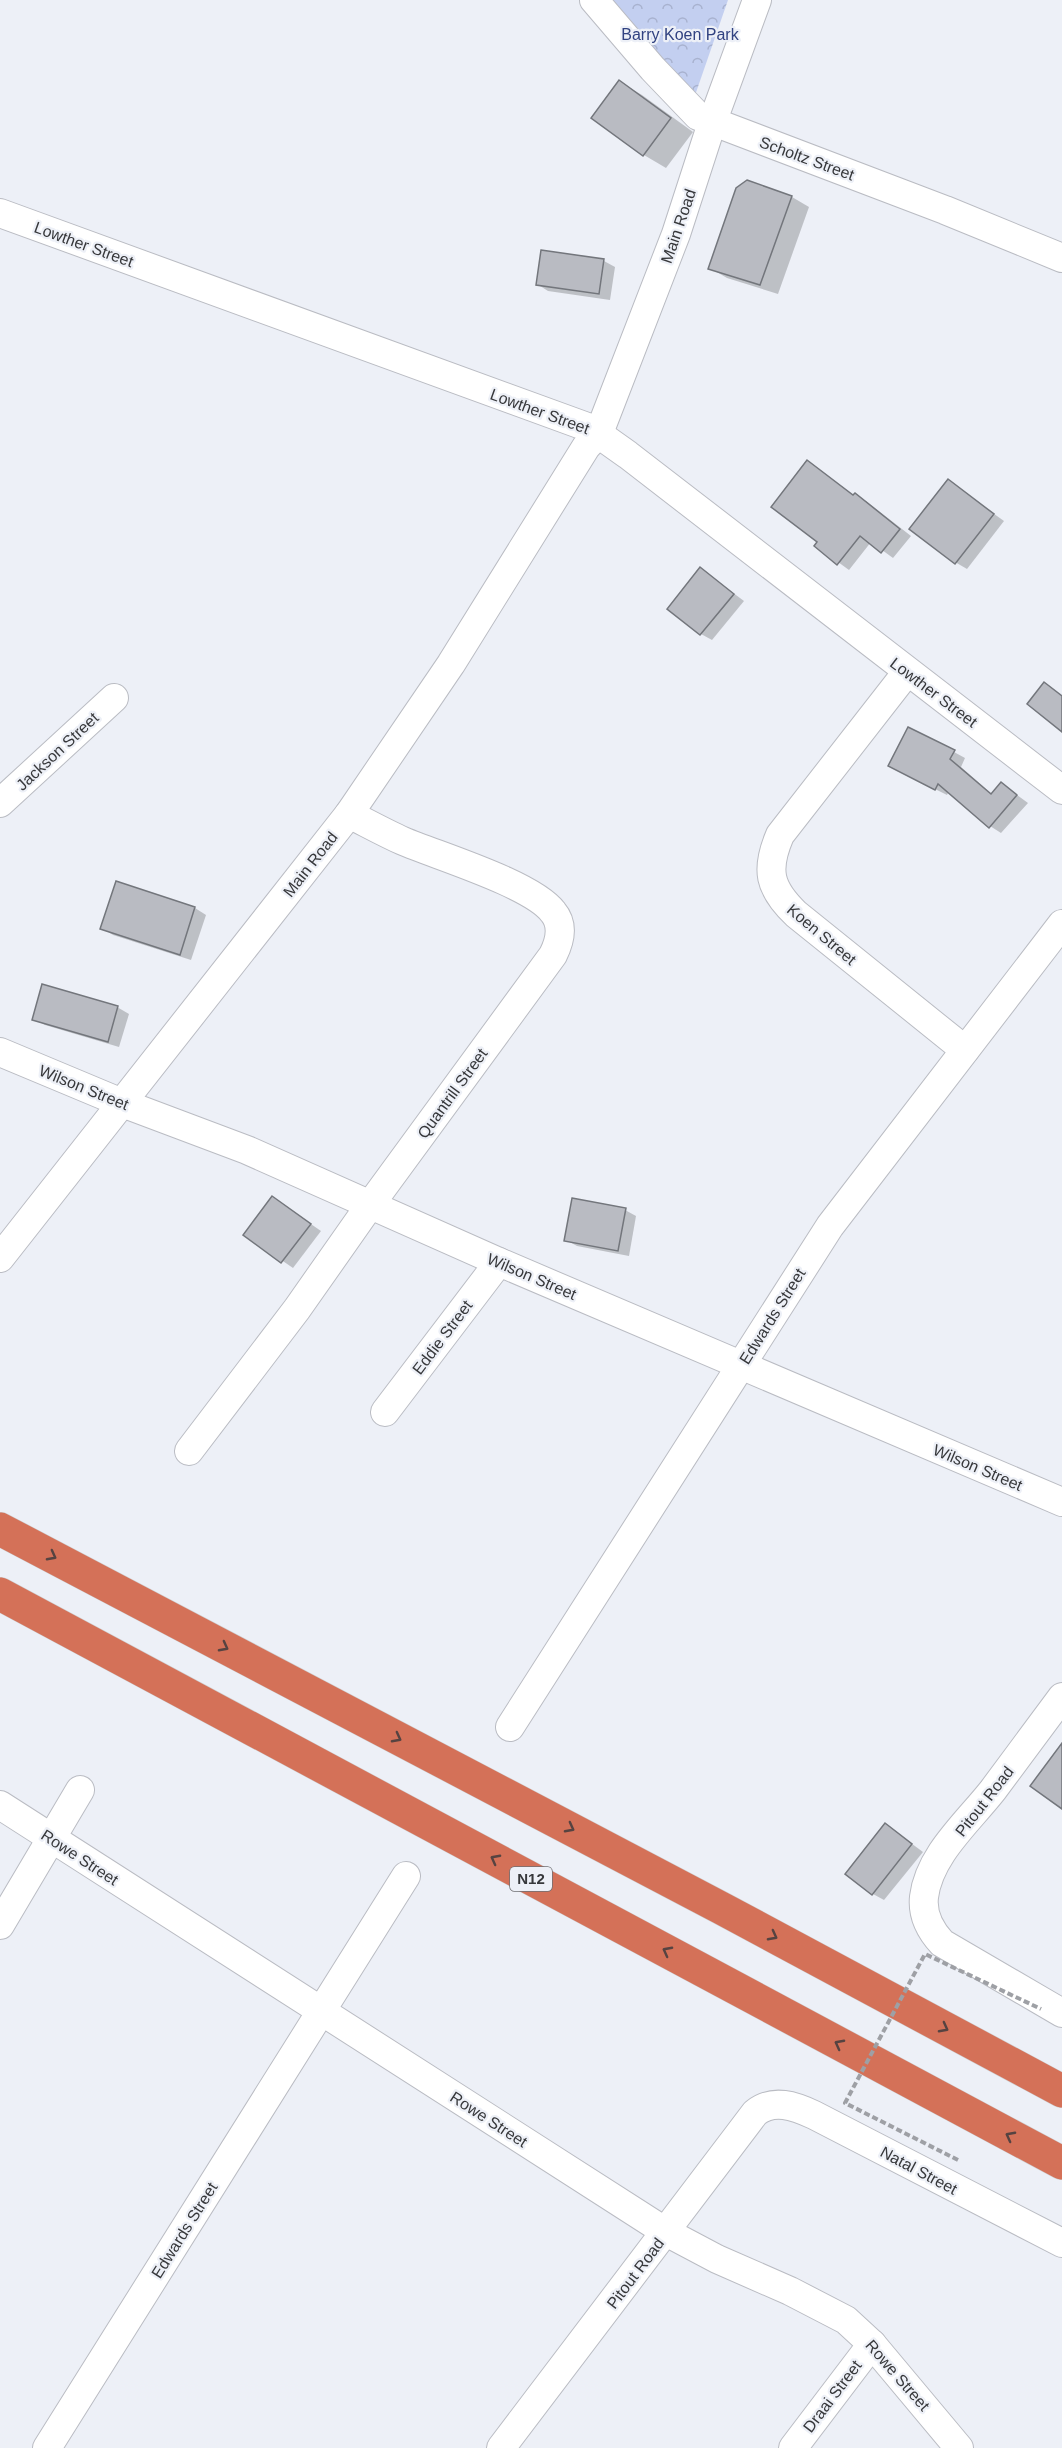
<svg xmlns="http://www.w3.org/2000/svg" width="1062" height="2448" font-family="Arial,sans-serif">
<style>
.park{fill:url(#park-crowns)}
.shadow{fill:#0003}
.building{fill:#b9bbc2;stroke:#73767c;stroke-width:1.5}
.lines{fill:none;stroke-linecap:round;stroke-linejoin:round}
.minor-casing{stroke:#babcc3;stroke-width:30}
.highway-casing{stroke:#cfcfd0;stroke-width:34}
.minor{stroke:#fff;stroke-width:28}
.highway{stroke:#d47158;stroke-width:33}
.path-bridge{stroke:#9ea0a5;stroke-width:4;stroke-dasharray:6 3;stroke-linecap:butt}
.oneway{stroke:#564341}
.labels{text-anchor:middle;stroke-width:4.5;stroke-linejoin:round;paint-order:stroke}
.shield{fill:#edf0f7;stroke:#6e6f73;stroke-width:1.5}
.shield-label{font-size:15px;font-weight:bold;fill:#37383b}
.park-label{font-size:16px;fill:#314281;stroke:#edf0f7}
.street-label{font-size:16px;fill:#37383b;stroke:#edf0f7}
</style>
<defs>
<pattern id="park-crowns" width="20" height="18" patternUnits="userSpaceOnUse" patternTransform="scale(1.5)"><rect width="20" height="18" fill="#c3cff0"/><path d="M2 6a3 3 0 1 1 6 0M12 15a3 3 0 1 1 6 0" fill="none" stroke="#a8b2cf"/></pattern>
</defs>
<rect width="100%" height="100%" fill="#edf0f7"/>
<polygon class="park" points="608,0 728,0 692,104"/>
<g class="shadow">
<polygon points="620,82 642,95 693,132 666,168 644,155"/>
<polygon points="747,182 792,197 809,207 778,294 727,278 710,268"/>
<polygon points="542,252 604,261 615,267 610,300 548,291 537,284"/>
<polygon points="808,462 854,496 866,501 911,536 893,558 871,542 849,570 816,546 819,542"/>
<polygon points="948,481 1004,521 967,569 955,562"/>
<polygon points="701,569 744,601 712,640 701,634"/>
<polygon points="954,752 965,758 961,767 992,794 1002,784 1028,803 1001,833 990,826 949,791 947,795 901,772"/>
<polygon points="117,883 195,908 206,915 191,960 113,935 102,928"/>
<polygon points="117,1007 129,1014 119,1047 45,1025 34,1019"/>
<polygon points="273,1198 321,1231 293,1268 245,1235"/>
<polygon points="625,1210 636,1216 629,1256 577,1246 566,1240"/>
<polygon points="885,1824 923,1852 884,1900 873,1894"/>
</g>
<g class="building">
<polygon points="619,80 671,118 643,156 591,118"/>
<polygon points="747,180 792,196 760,285 708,269 736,188"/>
<polygon points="541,250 604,259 599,294 536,285"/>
<polygon points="807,460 853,495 855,493 900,529 881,553 860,536 837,565 814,546 817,542 771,507"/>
<polygon points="948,479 994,514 955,564 909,529"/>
<polygon points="700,567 734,594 700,635 667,609"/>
<polygon points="1044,682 1062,696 1062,732 1027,704"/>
<polygon points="908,727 955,750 950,759 991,794 1001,782 1017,795 989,828 938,784 935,790 888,766"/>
<polygon points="116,881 195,907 180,955 100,929"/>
<polygon points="42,984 118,1006 108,1042 32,1020"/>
<polygon points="272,1196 311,1224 281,1263 243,1235"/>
<polygon points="572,1198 626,1208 618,1251 564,1241"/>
<polygon points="1062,1743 1062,1809 1030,1786"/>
<polygon points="885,1823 912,1844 872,1895 845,1874"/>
</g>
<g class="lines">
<g class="minor-casing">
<g id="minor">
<polyline points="594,0 653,69 698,116 945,210 1062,258"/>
<polyline points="0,213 590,428 628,455 1062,790"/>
<path d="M907,672L780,835C765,870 769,888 796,914L965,1050"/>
<polyline points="0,803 114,698"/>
<polyline points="0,1052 122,1103 247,1150 499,1262 1062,1502"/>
<polyline points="0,1258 349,814 451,664 586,447 599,433 676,234 712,123 757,0"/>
<polyline points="385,1412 499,1262"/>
<path d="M189,1451L297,1309L370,1205L553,955C560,941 564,925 553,912C532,884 438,856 403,841C385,833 367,823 349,814"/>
<path d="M1062,1697C1039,1728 1016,1759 993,1790C968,1822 929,1855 924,1897C922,1915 930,1930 942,1943L1062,2013"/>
<polyline points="510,1727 830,1226 1062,924"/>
<polyline points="0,1805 666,2232 717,2259 790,2291 846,2320 872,2344 959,2448"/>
<polyline points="0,1925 80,1790"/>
<polyline points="47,2448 406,1876"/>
<path d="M501,2448L755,2113C773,2098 795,2106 814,2115L1062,2243"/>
<polyline points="793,2448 872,2344"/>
</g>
</g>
<g class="highway-casing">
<g id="highway">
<polyline points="0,1529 721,1908 1062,2091"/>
<polyline points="0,1594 1062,2163"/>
</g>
</g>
<use href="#minor" class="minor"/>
<use href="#highway" class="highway"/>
<polyline class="path-bridge" points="958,2160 845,2103 925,1954 1041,2009"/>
</g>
<defs><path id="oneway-chevron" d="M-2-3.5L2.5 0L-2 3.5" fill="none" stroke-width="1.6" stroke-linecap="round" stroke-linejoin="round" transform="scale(1.5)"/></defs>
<g class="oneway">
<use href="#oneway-chevron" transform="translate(52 1556) rotate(28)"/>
<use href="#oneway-chevron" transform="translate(224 1647) rotate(28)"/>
<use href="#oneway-chevron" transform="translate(397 1738) rotate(28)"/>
<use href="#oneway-chevron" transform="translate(570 1828) rotate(28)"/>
<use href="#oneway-chevron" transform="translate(495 1859) rotate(-152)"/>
<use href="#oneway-chevron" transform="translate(773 1936) rotate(28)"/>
<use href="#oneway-chevron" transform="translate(667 1951) rotate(-152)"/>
<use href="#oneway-chevron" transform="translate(944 2028) rotate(28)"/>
<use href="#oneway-chevron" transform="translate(839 2044) rotate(-152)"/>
<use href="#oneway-chevron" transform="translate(1010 2136) rotate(-152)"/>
</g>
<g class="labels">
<rect class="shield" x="510" y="1867" width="42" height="24" rx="4.5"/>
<g class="shield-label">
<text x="531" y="1884">N12</text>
</g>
<g class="park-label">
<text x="680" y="40">Barry Koen Park</text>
</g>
<g class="street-label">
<text transform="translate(807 158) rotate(20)" y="6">Scholtz Street</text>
<text transform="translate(678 226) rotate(-71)" y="6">Main Road</text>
<text transform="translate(84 244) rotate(20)" y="6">Lowther Street</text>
<text transform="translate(540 411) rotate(20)" y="6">Lowther Street</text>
<text transform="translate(934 692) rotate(37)" y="6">Lowther Street</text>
<text transform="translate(57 751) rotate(-43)" y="6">Jackson Street</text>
<text transform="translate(310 864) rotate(-52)" y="6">Main Road</text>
<text transform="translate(822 934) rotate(40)" y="6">Koen Street</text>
<text transform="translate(84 1087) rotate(22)" y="6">Wilson Street</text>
<text transform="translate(452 1093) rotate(-54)" y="6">Quantrill Street</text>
<text transform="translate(532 1276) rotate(23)" y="6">Wilson Street</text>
<text transform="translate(772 1316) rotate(-58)" y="6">Edwards Street</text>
<text transform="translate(442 1337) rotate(-53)" y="6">Eddie Street</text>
<text transform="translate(978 1467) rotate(23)" y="6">Wilson Street</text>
<text transform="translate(984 1801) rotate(-52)" y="6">Pitout Road</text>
<text transform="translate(80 1857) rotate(33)" y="6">Rowe Street</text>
<text transform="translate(489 2119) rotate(33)" y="6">Rowe Street</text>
<text transform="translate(919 2170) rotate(28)" y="6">Natal Street</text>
<text transform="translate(184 2230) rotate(-58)" y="6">Edwards Street</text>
<text transform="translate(635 2273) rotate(-53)" y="6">Pitout Road</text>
<text transform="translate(898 2375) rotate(49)" y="6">Rowe Street</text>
<text transform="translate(832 2396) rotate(-53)" y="6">Draai Street</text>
</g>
</g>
</svg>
